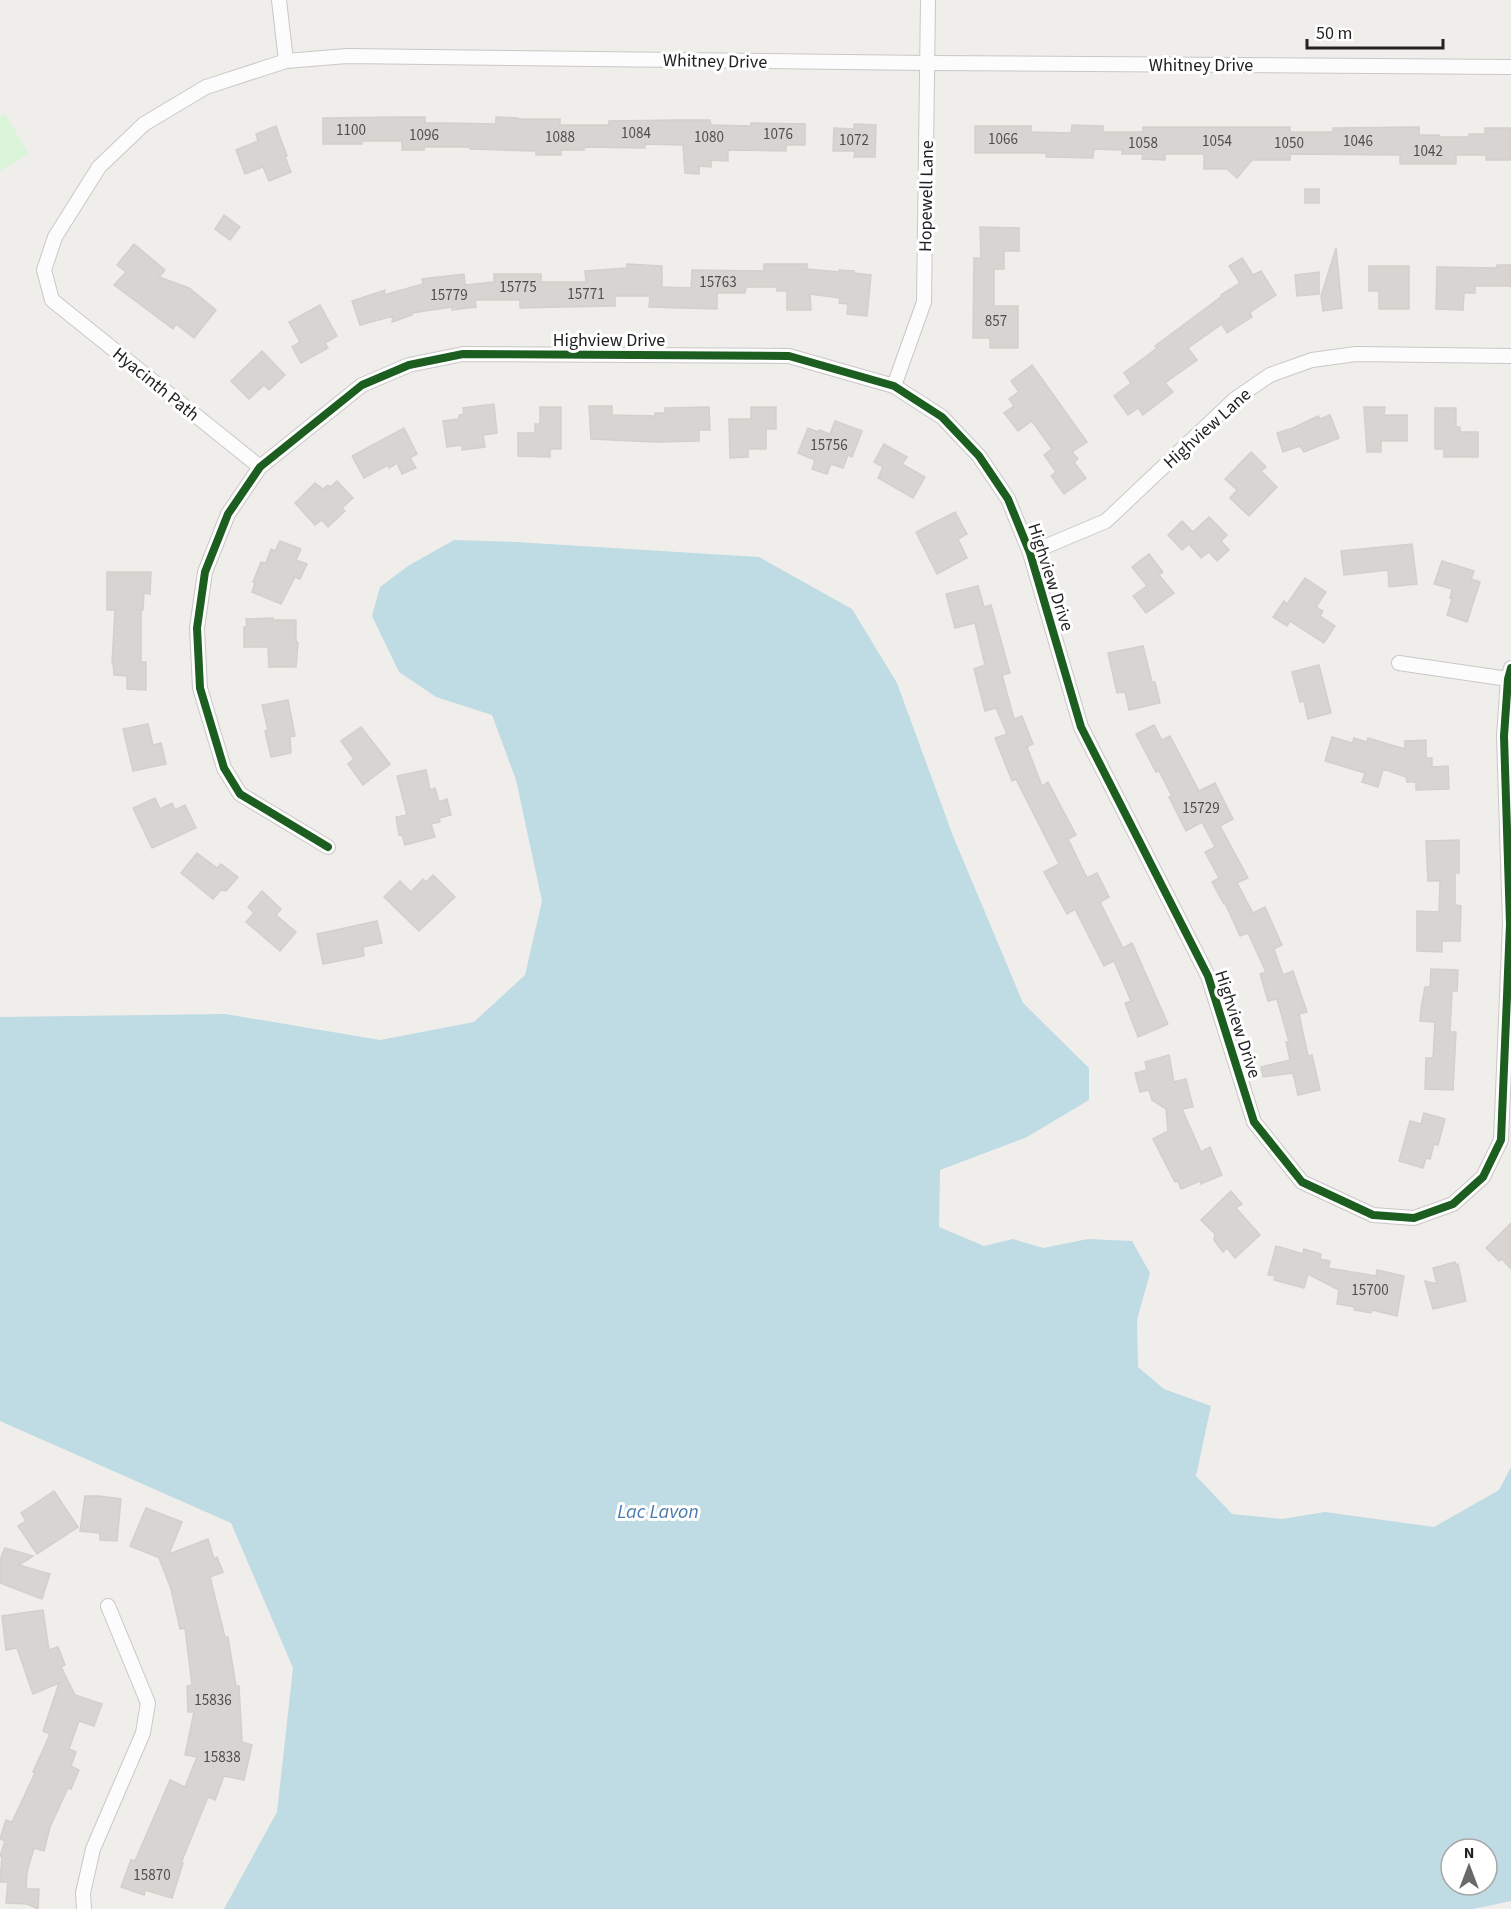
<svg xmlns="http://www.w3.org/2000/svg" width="1511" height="1909" font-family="'Source Sans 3',sans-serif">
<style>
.park{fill:#daf5da}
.water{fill:#bfdbe3;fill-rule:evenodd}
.building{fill:#d7d4d2;stroke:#d3d0cc;stroke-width:1.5}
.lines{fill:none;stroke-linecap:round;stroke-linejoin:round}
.minor-casing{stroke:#c9c8c7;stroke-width:16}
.minor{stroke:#fdfcfc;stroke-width:14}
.cycleway-casing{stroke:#fff;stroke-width:11}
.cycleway{stroke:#1b5e20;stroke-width:8}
.labels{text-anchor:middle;stroke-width:6;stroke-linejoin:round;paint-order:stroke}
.number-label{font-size:15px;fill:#4f4e4e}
.street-label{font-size:18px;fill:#222;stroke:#fff}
.water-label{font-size:20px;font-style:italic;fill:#4a7aab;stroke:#fff}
</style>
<rect width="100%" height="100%" fill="#f0eeeb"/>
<polygon class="park" points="5,114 29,154 0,171 0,117"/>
<path class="water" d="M454,540L516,542L759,557L852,609L897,683L953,836L1023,1003L1089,1068V1100L1027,1137L940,1170L939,1227L984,1246L1013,1239L1043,1248L1088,1239L1132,1241L1150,1273L1137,1320L1138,1367L1164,1389L1211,1406L1196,1476L1232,1514L1282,1519L1325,1512L1434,1527L1499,1490L1511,1467V1901L1473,1909H224L277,1812L293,1668L231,1523L0,1421V1017L225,1014L380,1040L474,1022L525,975L542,901L516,780L492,715L436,697L399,672L372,616L380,587L408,566ZM1451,1849H1487V1885H1451Z"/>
<g class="building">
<polygon points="402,117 425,117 425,123 446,123 496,124 496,117 518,118 518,119 560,119 560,125 609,125 609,121 677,120 710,120 711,125 751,126 751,123 805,124 805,145 786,145 786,151 728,150 728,161 711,160 711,167 699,166 699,174 685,173 683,145 645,144 645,148 584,147 584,150 561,150 561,155 536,155 536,151 470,149 470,147 424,147 424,150 402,150 402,141 362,141 362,144 323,144 323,118"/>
<polygon points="854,124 876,125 875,157 854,157 855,151 833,151 834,128 854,129"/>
<polygon points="1072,125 1103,126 1103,132 1143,132 1143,127 1290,127 1290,132 1333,132 1333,128 1419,127 1419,135 1439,135 1439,137 1469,137 1469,134 1485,134 1485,128 1511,128 1511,160 1486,160 1486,155 1456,155 1456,164 1400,164 1400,155 1290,154 1290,160 1252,160 1237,178 1227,169 1204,169 1204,154 1165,154 1165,160 1142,159 1143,154 1122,154 1122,150 1094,149 1093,158 1046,157 1046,153 975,153 975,126 1031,126 1031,132 1071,133"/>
<polygon points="276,126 287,156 285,157 291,172 269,181 263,167 245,174 236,150 258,141 256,134"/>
<rect x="1305" y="189" width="14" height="14"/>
<polygon points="224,215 240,227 230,240 215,229"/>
<polygon points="980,227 1019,228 1019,251 1004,251 1004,269 994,269 994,306 1018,306 1018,348 990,348 990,338 973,338 974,258 981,258"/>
<polygon points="134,244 165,270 159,277 189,288 216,310 194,338 176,324 173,329 114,285 126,272 117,265"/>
<polygon points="1336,248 1342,308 1323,311 1321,296"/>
<polygon points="1242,258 1253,275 1261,271 1276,295 1250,312 1252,317 1227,333 1222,324 1188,348 1197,360 1165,383 1173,392 1143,415 1138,408 1128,415 1114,396 1131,383 1124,373 1157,348 1155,346 1222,296 1221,295 1240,283 1229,266"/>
<polygon points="627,264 662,266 662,287 691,288 692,270 764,271 764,264 807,264 807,269 839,272 839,270 854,271 853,273 871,275 867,316 847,314 848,304 839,303 840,298 810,294 811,310 787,310 787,291 777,291 777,287 746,287 745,293 717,293 717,309 649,307 650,296 615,296 615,306 562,307 520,308 520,300 475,300 476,307 452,310 452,307 412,313 412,315 392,322 393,316 360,325 352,301 385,290 384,295 423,284 422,279 464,274 465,285 494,282 494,274 541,274 541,282 586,282 585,271 627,268"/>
<polygon points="1497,265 1511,265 1511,286 1475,286 1475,293 1464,293 1463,310 1436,309 1437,267 1497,268"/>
<polygon points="1369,266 1409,266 1409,309 1379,309 1379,291 1369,291"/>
<polygon points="1319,272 1319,294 1297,296 1295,275"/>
<polygon points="320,305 337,336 325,343 328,348 301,363 292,347 300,342 289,322"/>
<polygon points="262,351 285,375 269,390 264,385 249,399 231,381"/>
<polygon points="1032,365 1087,442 1072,452 1078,459 1074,462 1086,478 1064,494 1051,476 1056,472 1044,455 1052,449 1032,421 1018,431 1004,413 1014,406 1009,399 1019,392 1011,381"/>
<polygon points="494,404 497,433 483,435 485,447 462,450 462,445 447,447 443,421 459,419 459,415 464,414 463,408"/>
<polygon points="589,406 612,406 612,415 655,416 655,413 665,413 665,408 709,407 710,430 699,430 699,441 656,442 591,439"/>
<polygon points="540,407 561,407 561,449 550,449 550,457 518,456 518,433 535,433 535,424 540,424"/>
<polygon points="751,407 776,407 776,429 766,429 766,449 748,449 748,457 730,458 729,419 751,419"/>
<polygon points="1364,407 1385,407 1384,415 1407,415 1407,441 1381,441 1381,452 1367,452"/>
<polygon points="1435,408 1456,408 1456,427 1460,427 1460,432 1478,432 1478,457 1444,457 1444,449 1435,449"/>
<polygon points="1330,415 1339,438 1304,452 1300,446 1283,452 1277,433 1293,428 1318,416 1320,419"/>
<polygon points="835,421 862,431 852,457 848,455 843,468 831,464 827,474 812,469 815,460 798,453 808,428 818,432 819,430 830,434"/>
<polygon points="404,428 417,454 410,458 416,468 402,474 397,463 389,468 388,465 364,478 352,456"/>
<polygon points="884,444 907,457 902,464 925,477 913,498 878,478 883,467 874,462"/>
<polygon points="1251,452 1266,467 1261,471 1277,487 1249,516 1230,498 1237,490 1225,479"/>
<polygon points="337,481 353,498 342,508 345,511 328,527 322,520 315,525 295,503 315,483 323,489 328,485 330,487"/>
<polygon points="955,512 967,534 958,539 967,558 937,574 916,532"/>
<polygon points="1209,517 1227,535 1221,541 1229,550 1217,561 1209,552 1201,558 1189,544 1182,550 1168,535 1182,521 1193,532"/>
<polygon points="280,541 301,549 296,560 307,564 300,579 295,577 281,604 252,592 255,583 253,582 261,562 266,563 271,549 275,551"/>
<polygon points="1412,544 1417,584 1389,587 1388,570 1344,575 1341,551"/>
<polygon points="1149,554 1163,572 1159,575 1174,593 1146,613 1133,596 1147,586 1132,567"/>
<polygon points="1442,561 1474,571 1471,579 1480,582 1467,622 1447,615 1452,599 1450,598 1452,589 1434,584"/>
<polygon points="107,572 151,572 150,594 144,593 143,610 141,610 141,662 146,662 146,690 127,689 127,676 114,675 113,663 112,663 115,610 107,610"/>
<polygon points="1305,578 1326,592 1316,607 1323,611 1320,616 1335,626 1324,643 1290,621 1287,626 1273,617 1284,601 1287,604"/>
<polygon points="978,586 984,607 991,605 1010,673 1002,675 1014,719 1022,716 1033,744 1027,747 1042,786 1048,782 1076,835 1068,839 1087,878 1097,873 1109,897 1100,902 1123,948 1132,943 1168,1024 1138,1037 1125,1003 1131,1001 1114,961 1104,966 1075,909 1067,914 1044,872 1059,864 1016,779 1012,781 995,738 1007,734 996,708 985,711 974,669 985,665 975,623 955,628 946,594"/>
<polygon points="273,618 272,620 296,620 296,641 298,643 296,667 269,667 268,647 244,647 244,627 247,626 246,619"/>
<polygon points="1143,646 1152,682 1155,682 1160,703 1129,710 1125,692 1117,693 1108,653"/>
<polygon points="1319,665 1331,713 1308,719 1304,701 1300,702 1292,672"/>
<polygon points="288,700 295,736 290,737 291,753 271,757 265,731 268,730 262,705"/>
<polygon points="148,724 153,745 161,743 166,764 133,771 123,729"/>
<polygon points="1154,725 1162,740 1170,736 1199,791 1215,783 1233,819 1220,826 1248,878 1237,883 1253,913 1265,907 1282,945 1274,949 1283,975 1293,971 1307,1012 1299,1014 1308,1056 1312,1055 1320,1090 1298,1095 1293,1073 1263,1077 1261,1067 1290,1060 1286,1042 1289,1042 1277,999 1268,1001 1260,974 1266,972 1248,933 1240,936 1225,903 1224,904 1212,882 1219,878 1205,852 1215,847 1202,822 1186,831 1169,797 1172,796 1159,771 1156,772 1136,734"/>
<polygon points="361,727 390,764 363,785 348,764 354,759 341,741"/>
<polygon points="1332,737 1352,743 1354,738 1367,742 1368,738 1405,749 1405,741 1426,740 1426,758 1432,758 1432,767 1448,766 1449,789 1416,790 1416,782 1407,782 1406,777 1383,769 1378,787 1362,782 1365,773 1325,761"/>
<polygon points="426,770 430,790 435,788 439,802 447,799 451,815 439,818 440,822 431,824 435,837 405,845 402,835 399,835 396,817 407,815 397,776"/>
<polygon points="155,798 160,809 172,803 175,810 185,805 196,828 152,848 133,808"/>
<polygon points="1459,840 1459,873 1455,873 1455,905 1461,906 1460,941 1442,941 1442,952 1417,951 1417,911 1439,912 1440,881 1428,881 1426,841"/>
<polygon points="197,853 217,868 221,864 238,877 226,891 221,890 213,899 181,873"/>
<polygon points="433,875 455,897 419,931 384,897 400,881 411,892 423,879 426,882"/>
<polygon points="262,891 281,909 276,915 296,932 280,951 246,922 254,913 248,907"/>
<polygon points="377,921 382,943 363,947 364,956 323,964 317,934"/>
<polygon points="1431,969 1458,970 1457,991 1452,991 1450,1032 1456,1032 1453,1090 1425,1089 1426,1058 1433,1058 1435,1022 1420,1021 1421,1008 1425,987 1430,987"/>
<polygon points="1169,1055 1174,1082 1186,1079 1193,1107 1182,1109 1201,1152 1210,1147 1222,1175 1201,1184 1200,1181 1181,1189 1178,1181 1175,1182 1153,1139 1168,1131 1166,1109 1152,1100 1149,1090 1140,1092 1135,1073 1147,1070 1145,1062"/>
<polygon points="1424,1113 1445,1119 1438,1145 1434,1144 1430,1159 1426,1158 1423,1168 1399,1161 1410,1121 1421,1124"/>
<polygon points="1231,1191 1242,1204 1236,1208 1260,1235 1235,1258 1227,1248 1223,1252 1214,1240 1215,1234 1201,1220"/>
<polygon points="1511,1223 1511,1269 1502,1259 1499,1261 1486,1248"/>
<polygon points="1276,1246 1303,1254 1304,1249 1321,1254 1320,1259 1330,1261 1328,1268 1376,1276 1377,1270 1404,1276 1397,1316 1372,1310 1371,1313 1354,1310 1355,1307 1337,1304 1339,1290 1308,1274 1304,1288 1274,1280 1275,1276 1268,1275"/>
<polygon points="1455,1262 1456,1265 1458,1264 1466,1301 1433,1309 1425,1281 1437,1284 1433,1268"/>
<polygon points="54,1491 78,1527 37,1554 18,1526 26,1521 21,1513"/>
<polygon points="85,1496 99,1496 121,1499 117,1541 100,1540 100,1533 80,1531"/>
<polygon points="146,1508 182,1522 169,1554 208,1539 214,1559 217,1557 223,1572 210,1577 225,1637 228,1637 236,1686 239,1686 242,1742 252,1745 244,1780 224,1776 215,1800 208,1797 181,1863 183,1863 172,1898 145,1890 144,1895 121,1887 131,1860 135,1861 170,1780 185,1787 197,1757 185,1755 194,1712 188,1712 187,1686 192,1685 185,1628 180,1629 171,1589 159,1558 160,1558 130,1546"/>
<polygon points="5,1548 33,1556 19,1565 50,1574 42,1599 0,1583 0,1560"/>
<polygon points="43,1610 49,1650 58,1647 65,1665 61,1667 75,1695 102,1704 94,1726 79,1721 69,1749 76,1752 71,1766 79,1770 71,1789 68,1788 50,1827 44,1851 34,1848 27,1872 26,1889 39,1889 38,1909 27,1904 6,1903 8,1882 0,1882 2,1857 0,1856 5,1841 0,1839 6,1820 12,1822 35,1773 33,1772 50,1734 43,1731 59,1683 33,1694 17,1648 6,1650 2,1616"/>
</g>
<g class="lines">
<g class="minor-casing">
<g id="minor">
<polyline points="279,0 286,61"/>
<polyline points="894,386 924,302 928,0"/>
<polyline points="260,467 52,300 44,270 55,237 99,167 144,124 206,87 286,61 347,56 928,63 1511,67"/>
<polyline points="1030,553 1106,521 1235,399 1270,375 1312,360 1356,354 1511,356"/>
<polyline points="1399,663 1508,679"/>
<polyline points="328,847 240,794 224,768 200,688 197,628 205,572 228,514 260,467 362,385 409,365 463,354 789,356 894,386 942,417 979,456 1008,499 1030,553 1081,727 1208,976 1254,1122 1302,1182 1373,1215 1414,1218 1453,1204 1483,1177 1501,1140 1510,924 1504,736 1508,679 1511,668"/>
<polyline points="84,1909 83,1893 93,1849 143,1733 148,1703 108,1606"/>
</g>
</g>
<use href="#minor" class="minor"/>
<g class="cycleway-casing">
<polyline id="cycleway" points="328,847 240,794 224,768 200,688 197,628 205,572 228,514 260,467 362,385 409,365 463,354 789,356 894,386 942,417 979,456 1008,499 1030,553 1081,727 1208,976 1254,1122 1302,1182 1373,1215 1414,1218 1453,1204 1483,1177 1501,1140 1510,924 1504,736 1508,679 1511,668"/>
</g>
<use href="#cycleway" class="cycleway"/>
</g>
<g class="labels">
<g class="number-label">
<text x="351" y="135">1100</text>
<text x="636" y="138">1084</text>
<text x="778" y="139">1076</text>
<text x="424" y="140">1096</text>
<text x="560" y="142">1088</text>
<text x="709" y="142">1080</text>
<text x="1003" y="144">1066</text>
<text x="854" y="145">1072</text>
<text x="1217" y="146">1054</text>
<text x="1358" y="146">1046</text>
<text x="1143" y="148">1058</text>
<text x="1289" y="148">1050</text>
<text x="1428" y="156">1042</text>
<text x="718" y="287">15763</text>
<text x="518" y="292">15775</text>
<text x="586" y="299">15771</text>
<text x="449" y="300">15779</text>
<text x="996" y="326">857</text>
<text x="829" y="450">15756</text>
<text x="1201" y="813">15729</text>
<text x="1370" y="1295">15700</text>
<text x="213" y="1705">15836</text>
<text x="222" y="1762">15838</text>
<text x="152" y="1880">15870</text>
</g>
<g class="street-label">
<text transform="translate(715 61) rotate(1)" y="6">Whitney Drive</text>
<text x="1201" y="71">Whitney Drive</text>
<text transform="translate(926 196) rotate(-89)" y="6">Hopewell Lane</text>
<text x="609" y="346">Highview Drive</text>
<text transform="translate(156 384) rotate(39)" y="6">Hyacinth Path</text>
<text transform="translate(1207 428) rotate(-42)" y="6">Highview Lane</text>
<text transform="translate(1051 577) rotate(72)" y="6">Highview Drive</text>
<text transform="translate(1238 1024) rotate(72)" y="6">Highview Drive</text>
</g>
<g class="water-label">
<text x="658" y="1518">Lac Lavon</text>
</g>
</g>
<g transform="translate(1469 1867)"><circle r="28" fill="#ffffff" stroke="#a7a7a7" stroke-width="1.5"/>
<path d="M0-4.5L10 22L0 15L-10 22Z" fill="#6a6968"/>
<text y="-9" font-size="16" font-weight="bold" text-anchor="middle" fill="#222222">N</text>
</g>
<path d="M1307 39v9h136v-9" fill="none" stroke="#222222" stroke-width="3"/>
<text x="1316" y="39" font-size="18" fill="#222222" stroke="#ffffff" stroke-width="4.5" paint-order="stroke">50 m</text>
</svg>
